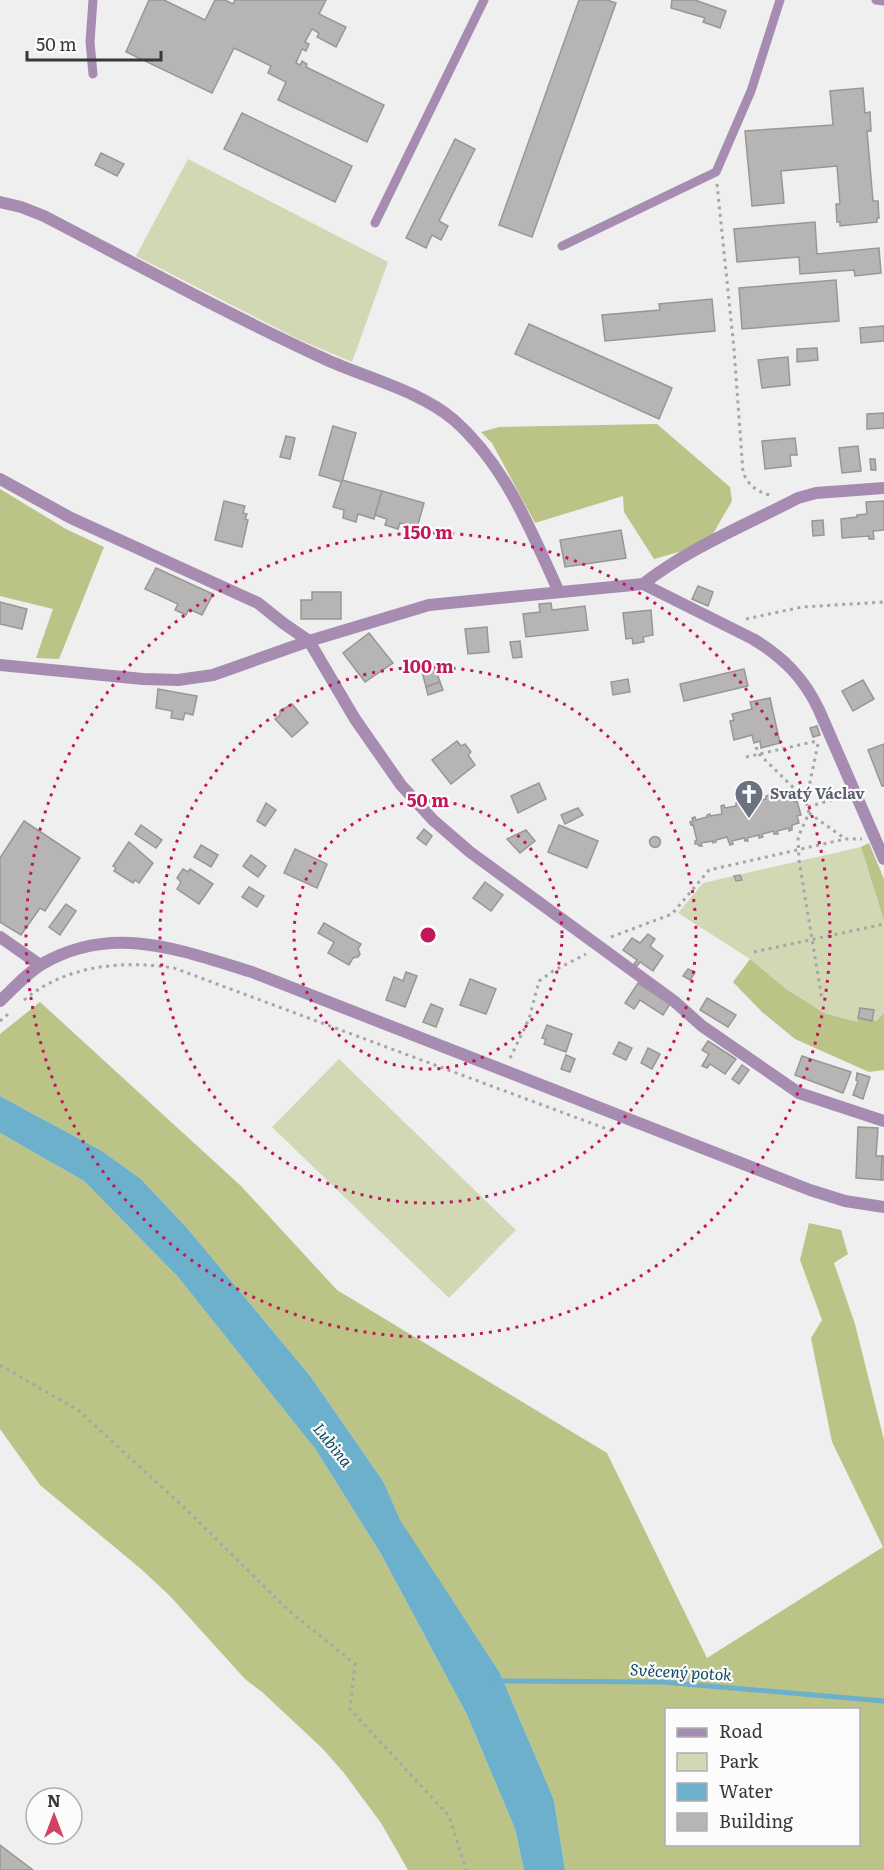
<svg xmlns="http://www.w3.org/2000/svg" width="884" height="1870" font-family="Literata,serif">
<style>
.green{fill:#d3d8b4}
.forest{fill:#bbc387;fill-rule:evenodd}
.water{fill:#6cb0cc}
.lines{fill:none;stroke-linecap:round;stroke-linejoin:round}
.stream{stroke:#6cb0cc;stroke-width:5}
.building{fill:#b6b5b4;stroke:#989796;stroke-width:1.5}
.path{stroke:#a6a6a7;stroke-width:3;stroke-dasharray:3 4.5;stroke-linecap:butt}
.service{stroke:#a78cb2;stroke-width:9}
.minor{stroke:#a78cb2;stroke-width:12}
.tertiary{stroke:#a78cb2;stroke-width:12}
.ring{fill:none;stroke:#c2185b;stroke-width:3;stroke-dasharray:3 6}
.labels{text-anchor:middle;stroke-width:4.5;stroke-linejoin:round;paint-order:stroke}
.worship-label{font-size:15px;font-weight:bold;fill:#5b616d;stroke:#fcfcfd;text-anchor:start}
.water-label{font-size:16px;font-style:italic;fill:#114b5f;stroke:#fcfcfd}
.centre{fill:#c2185b;stroke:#fcfcfd;stroke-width:3}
.ring-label{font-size:18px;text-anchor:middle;font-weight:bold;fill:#c2185b;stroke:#fcfcfd;stroke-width:4.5;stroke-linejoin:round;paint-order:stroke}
</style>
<rect width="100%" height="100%" fill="#efeff0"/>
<g class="green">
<polygon points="188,159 388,262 352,362 300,340 136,256"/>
<polygon points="861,847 884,921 884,1013 876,1021 858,1019 858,1022 824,1013 786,989 750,959 678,913 703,883"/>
<polygon points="339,1059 516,1230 449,1298 272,1127"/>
</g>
<g class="forest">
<polygon points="657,424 730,487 732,501 707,544 654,559 624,512 623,496 535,523 492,443 481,432 499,427"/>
<polygon points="0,489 66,529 104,547 59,659 36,658 53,609 0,596"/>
<polygon points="869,843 884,879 884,921 861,847"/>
<polygon points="750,959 786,989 824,1013 858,1022 858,1018 876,1021 884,1013 884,1070 869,1072 795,1039 762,1012 733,982"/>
<path d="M40,1002L241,1186L337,1290L607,1453L707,1658L883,1547L832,1442L811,1338L822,1320L800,1260L809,1223L841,1230L848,1254L834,1263L855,1324L884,1440V1870H565L554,1800L500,1673L399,1520L383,1481L311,1377L188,1229L141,1179L102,1151L0,1096V1034ZM666,1710H858V1844H666Z"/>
<polygon points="0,1133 84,1181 178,1277 316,1450 381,1554 467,1715 515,1829 524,1870 408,1870 381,1823 344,1773 322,1748 262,1692 245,1679 169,1595 141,1569 40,1485 0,1429"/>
</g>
<polygon class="water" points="0,1096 102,1151 141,1179 188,1229 311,1377 383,1481 400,1520 500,1673 554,1800 565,1870 524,1870 515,1829 467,1715 381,1554 316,1450 178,1277 84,1181 0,1133"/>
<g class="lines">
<polyline class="stream" points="496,1681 662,1682 884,1701"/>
</g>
<g class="building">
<polygon points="149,0 164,0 205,20 215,0 225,0 233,4 235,0 326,0 319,14 346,27 336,47 317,37 319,33 312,29 305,42 309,44 306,51 302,49 296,63 300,65 302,61 307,64 306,67 384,105 367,142 278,100 286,82 268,73 271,66 234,48 212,93 126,52"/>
<polygon points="579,0 607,0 616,3 532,237 499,225"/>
<polygon points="672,0 695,0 726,11 720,28 703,22 705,18 671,8"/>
<polygon points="863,88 865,113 870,112 871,131 867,131 873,201 878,201 879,218 877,218 877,222 840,226 840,222 837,222 836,204 840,204 837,166 781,171 784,203 752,206 745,131 833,125 830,91"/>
<polygon points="242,113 352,166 335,202 224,149"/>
<polygon points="455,139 475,149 439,221 448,226 441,240 432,235 426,248 406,238"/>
<polygon points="101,153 124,164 117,176 95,165"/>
<polygon points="815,222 817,254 879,248 881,273 855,276 854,270 800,274 799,257 737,262 734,229"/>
<polygon points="836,280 839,321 742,329 739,288"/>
<polygon points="712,299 715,331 605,341 602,315 660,310 659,304"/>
<polygon points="529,324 672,388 659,419 515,354"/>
<polygon points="884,326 884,341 861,343 860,328"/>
<polygon points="817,348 818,360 797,362 797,349"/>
<polygon points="788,357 790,385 762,388 758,360"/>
<polygon points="884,413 884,428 867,429 867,414"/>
<polygon points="333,426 356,433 342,482 319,475"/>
<polygon points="286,436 295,438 290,459 280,457"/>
<polygon points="795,438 797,455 790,455 791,466 765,469 762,441"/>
<polygon points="858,446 861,471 842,473 839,448"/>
<polygon points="870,459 875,459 876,470 871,470"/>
<polygon points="342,480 382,491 374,519 358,514 356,522 343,518 344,510 333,507"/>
<polygon points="382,491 424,503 417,528 400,523 398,529 385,525 387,519 375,515"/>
<polygon points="224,501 245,506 243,513 247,514 245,519 248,520 242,547 215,540"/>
<polygon points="884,501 884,530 873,531 874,539 869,539 869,536 842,538 841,519 857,517 857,515 867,514 866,502"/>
<polygon points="823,520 824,535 813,536 812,521"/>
<polygon points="621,530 626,558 565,567 560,540"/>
<polygon points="156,568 213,594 202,615 189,609 186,615 175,610 178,604 145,589"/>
<polygon points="698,586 713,592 708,606 692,599"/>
<polygon points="312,592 341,592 341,619 301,619 301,600 312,600"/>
<polygon points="0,602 27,609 22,629 0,624"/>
<polygon points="551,603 552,610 585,606 588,630 526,637 523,614 540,612 539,604"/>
<polygon points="651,610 653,635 643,637 644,642 633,644 632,638 626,639 623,613"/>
<polygon points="487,627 489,652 468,654 465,629"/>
<polygon points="369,633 393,663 365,682 343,653"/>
<polygon points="520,641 522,657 513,658 510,642"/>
<polygon points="434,664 440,682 426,687 421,668"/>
<polygon points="744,669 748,686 684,701 680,684"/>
<polygon points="628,679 630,692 613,695 611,682"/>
<polygon points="863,680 874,699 853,711 842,691"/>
<polygon points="440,682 443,690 428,695 426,687"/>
<polygon points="158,689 197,696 193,715 185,713 183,720 171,718 172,711 156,708"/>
<polygon points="770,698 780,743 761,748 760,741 754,743 752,735 734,740 730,721 734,720 732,714 752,709 750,702"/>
<polygon points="292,704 308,723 292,737 275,719 280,715 280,711"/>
<polygon points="817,726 820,735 813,737 810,728"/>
<polygon points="457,741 461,746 465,744 471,752 468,755 475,765 451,784 432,760"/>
<polygon points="884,744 884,786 882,786 868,750"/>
<polygon points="539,783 546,799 518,813 511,796"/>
<polygon points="780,792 783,792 785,796 793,795 794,802 797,801 801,815 797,816 799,823 792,825 792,830 789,831 789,828 777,831 778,834 774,834 774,831 762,834 763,837 759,838 759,835 747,838 748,841 745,841 744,838 732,841 733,844 730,845 727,837 716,840 716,842 713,843 713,841 701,843 702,846 699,846 698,844 695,844 695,841 697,841 693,824 691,825 690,822 693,821 692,818 695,817 696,820 707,817 707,815 710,814 710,816 722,814 721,806 724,805 725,808 736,806 736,803 739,802 739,805 751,802 750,799 754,799 754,801 766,799 766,796 769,795 769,798 781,795"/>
<polygon points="266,803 276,810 265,826 257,821"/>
<polygon points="578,808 583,815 565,824 561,815"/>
<polygon points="24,821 80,858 45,911 40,908 21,935 0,922 0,858"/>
<polygon points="141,825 162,840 156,848 135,834"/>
<polygon points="559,825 598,841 587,868 548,852"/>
<polygon points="424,829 432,836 426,845 417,838"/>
<polygon points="526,830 535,841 520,853 507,839"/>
<circle cx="655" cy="842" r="5.5"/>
<polygon points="129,842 153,863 139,883 135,880 133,883 114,871 116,868 113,866"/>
<polygon points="201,845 218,855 211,867 194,857"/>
<polygon points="295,849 327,864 317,888 284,873"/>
<polygon points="251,855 266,866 258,877 243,866"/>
<polygon points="183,869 188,872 190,869 213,884 199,904 177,889 181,882 177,878"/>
<polygon points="740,875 742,880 736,881 734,876"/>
<polygon points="485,882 503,895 491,911 473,898"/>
<polygon points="249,887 264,896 257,907 242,897"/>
<polygon points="66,904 76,911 60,935 49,927"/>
<polygon points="324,923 361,944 358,949 360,954 358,957 353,958 349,965 328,953 334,942 318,933"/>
<polygon points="648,934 655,939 650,946 663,956 653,971 640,962 637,966 634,964 637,960 623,950 632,938 640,943"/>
<polygon points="688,969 695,972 690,980 683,976"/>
<polygon points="406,972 417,976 405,1007 386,1000 394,977 403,981"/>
<polygon points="470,979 496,989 486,1014 460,1005"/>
<polygon points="638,983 670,1004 663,1015 640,1000 634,1009 625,1003"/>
<polygon points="707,998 736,1015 728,1027 700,1010"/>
<polygon points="431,1004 443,1009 436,1027 423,1022"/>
<polygon points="860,1008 874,1010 872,1021 858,1018"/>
<polygon points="547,1025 572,1034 566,1052 544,1044 546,1039 542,1038"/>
<polygon points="708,1041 736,1059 725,1074 710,1064 707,1068 702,1066 709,1054 702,1050"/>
<polygon points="619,1042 632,1048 626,1060 613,1054"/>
<polygon points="648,1048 660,1054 652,1069 641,1063"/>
<polygon points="566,1055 575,1059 570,1072 561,1069"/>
<polygon points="802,1056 851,1072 843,1093 795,1075"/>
<polygon points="742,1065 749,1070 739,1084 732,1079"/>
<polygon points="857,1073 870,1077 863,1099 853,1095 858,1081 856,1080"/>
<polygon points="858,1127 878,1128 876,1156 882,1156 881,1180 856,1178"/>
<polygon points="882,1156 884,1156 884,1180 881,1180"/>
<polygon points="0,1845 33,1870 0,1870"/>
</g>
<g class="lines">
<g class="path">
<path d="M717,184L734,349L743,472C748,485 757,492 770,495"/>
<polyline points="746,619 802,607 884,602"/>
<polyline points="818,744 806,801 809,813 798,837 799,860 822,1000"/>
<polyline points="756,747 759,754 806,800"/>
<polyline points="746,757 817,741"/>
<polyline points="808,807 841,797"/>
<polyline points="809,813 844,838"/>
<polyline points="611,937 672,914 709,870 845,839 862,839"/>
<polyline points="754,952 884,924"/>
<path d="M24,1000C66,965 122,960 174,968L615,1132"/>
<polyline points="0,1021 8,1014"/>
<polyline points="510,1058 529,1019 539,981 553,971 586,954"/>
<polyline points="0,1365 78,1410 190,1513 288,1610 355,1664 350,1709 449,1816 466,1870"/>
</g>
<g class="service">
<polyline points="93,0 90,42 93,74"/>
<polyline points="876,0 884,1"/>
<polyline points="375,223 484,0"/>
<polyline points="562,246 716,172 751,91 780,0"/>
</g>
<g class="minor">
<path d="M0,202L21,207L44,216C138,265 231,316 327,360C367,378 420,391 454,420C506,466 531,531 559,592"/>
<polyline points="0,479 71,518 258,603 283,623 309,641 355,719 401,785 433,820 470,852 674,1001 702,1026 799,1093 884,1121"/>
<path d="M643,584L753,639C783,657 804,678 819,710L884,859"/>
<path d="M0,665L143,679L178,680L213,675L309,641L429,605L643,584C689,548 746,525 798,498L816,493L884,488"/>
<polyline points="0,937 40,965"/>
</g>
<path class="tertiary" d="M0,1001C13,989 27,973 42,964C113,923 180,950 252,972L810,1190L845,1201L884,1207"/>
</g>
<g class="ring">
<circle cx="428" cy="935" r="134"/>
<circle cx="428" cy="935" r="268"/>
<circle cx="428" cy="935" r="402"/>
</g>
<defs>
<g id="church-pin" transform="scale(1.5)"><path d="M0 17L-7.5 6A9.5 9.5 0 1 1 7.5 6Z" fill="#6b7280" stroke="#fcfcfd"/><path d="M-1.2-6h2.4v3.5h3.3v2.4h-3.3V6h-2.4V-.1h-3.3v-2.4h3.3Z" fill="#fff"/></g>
</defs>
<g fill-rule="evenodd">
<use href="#church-pin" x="749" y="794"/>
</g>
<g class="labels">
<g class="worship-label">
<text x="770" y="799">Svatý Václav</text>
</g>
<g class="water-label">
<text transform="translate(333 1445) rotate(51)" y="6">Lubina</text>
<text transform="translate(681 1672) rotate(3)" y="6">Svěcený potok</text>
</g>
</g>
<circle cx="428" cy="935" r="9" class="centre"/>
<g class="ring-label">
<text x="428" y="539">150 m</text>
<text x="428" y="673">100 m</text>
<text x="428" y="807">50 m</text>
</g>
<rect x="665" y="1708" width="195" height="138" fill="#fcfcfd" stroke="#aeaeaf" stroke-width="1.5"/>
<rect x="677" y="1728" width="30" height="9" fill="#a78cb2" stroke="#aeaeaf" stroke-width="1.5"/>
<text x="719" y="1738" font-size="18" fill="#383839">Road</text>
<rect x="677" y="1753" width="30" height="18" fill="#d3d8b4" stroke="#aeaeaf" stroke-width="1.5"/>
<text x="719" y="1768" font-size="18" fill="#383839">Park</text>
<rect x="677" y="1783" width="30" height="18" fill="#6cb0cc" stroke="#aeaeaf" stroke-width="1.5"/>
<text x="719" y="1798" font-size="18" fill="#383839">Water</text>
<rect x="677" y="1813" width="30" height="18" fill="#b6b5b4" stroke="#aeaeaf" stroke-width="1.5"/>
<text x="719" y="1828" font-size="18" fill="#383839">Building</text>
<g transform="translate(54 1816)"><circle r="28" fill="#fcfcfd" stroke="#aeaeaf" stroke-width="1.5"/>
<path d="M0-4.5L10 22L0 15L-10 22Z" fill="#d24264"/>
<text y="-9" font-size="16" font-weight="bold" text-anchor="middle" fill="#383839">N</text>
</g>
<path d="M27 51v9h134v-9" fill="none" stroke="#383839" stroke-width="3"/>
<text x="36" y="51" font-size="18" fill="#383839" stroke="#fcfcfd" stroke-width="4.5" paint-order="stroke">50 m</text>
</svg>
